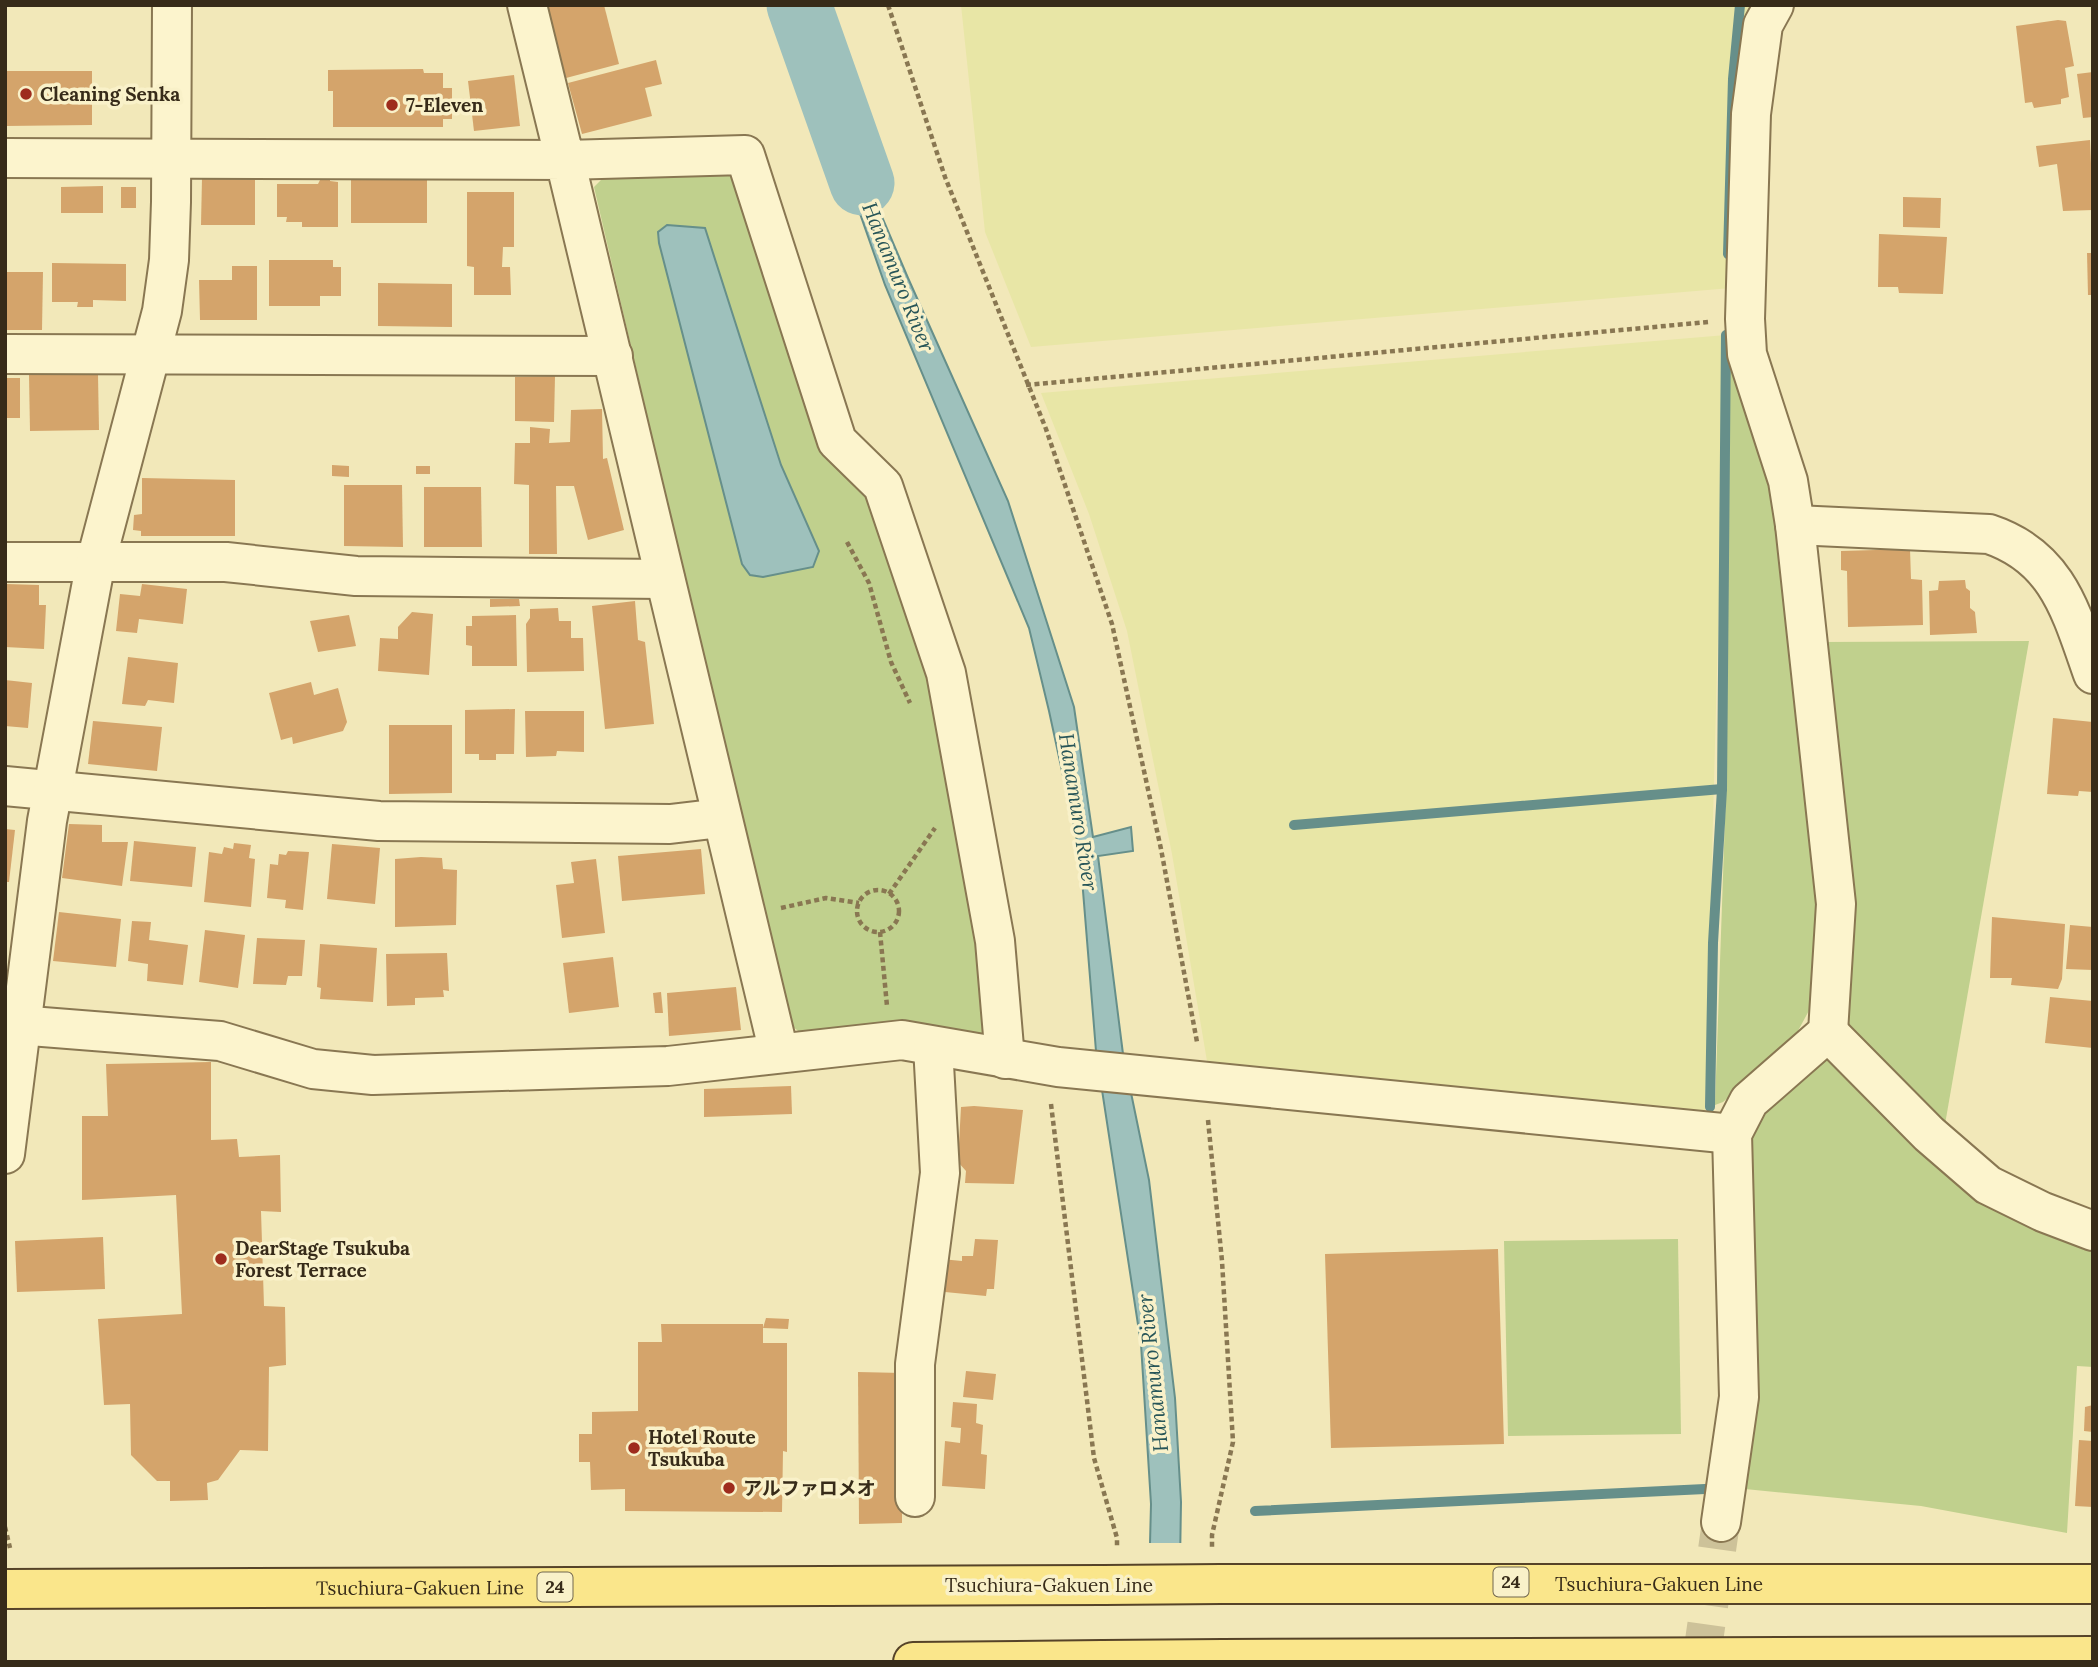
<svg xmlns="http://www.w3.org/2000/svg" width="2098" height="1667" font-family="Lora,'Noto Sans JP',serif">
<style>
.farmland{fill:#e8e6a6}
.green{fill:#c0d08d}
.water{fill:#9ec1bc;stroke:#668f8a;stroke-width:2}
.pier{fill:#f2e8b9}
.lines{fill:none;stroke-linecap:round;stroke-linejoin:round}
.stream{stroke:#668f8a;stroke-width:10}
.river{stroke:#9ec1bc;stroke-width:65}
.building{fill:#d4a46b}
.street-tunnel{stroke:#cdc299;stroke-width:38;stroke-dasharray:38 19;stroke-linecap:butt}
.street-casing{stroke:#897752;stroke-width:42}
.primary-casing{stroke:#564328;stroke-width:42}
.path{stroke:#897752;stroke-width:4.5;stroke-dasharray:5 3.5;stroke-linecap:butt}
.street{stroke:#fcf4cd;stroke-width:38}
.primary{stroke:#fae68b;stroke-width:38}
.primary-bridge-casing{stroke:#564328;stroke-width:42;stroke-linecap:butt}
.primary-bridge{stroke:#fae68b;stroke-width:38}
.poi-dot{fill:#9e2c1d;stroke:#f9f1c9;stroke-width:2.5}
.labels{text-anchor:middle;stroke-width:7;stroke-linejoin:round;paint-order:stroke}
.shield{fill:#f9f1c9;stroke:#71664e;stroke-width:2}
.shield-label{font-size:18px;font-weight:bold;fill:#372b19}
.poi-label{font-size:19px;font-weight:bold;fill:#372b19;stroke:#f9f1c9;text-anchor:start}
.street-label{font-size:19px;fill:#372b19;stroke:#f9f1c9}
.water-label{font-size:21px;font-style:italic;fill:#275558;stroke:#f9f1c9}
</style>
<rect width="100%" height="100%" fill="#f2e8b9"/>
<g class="farmland">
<polygon points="961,5 1750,5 1732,111 1731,288 1031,347 985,232"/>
<polygon points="1726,335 1705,1117 1208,1067 1172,854 1127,631 1089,514 1041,393"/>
</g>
<g class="green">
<polygon points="730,176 744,185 877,497 951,744 990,1028 977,1039 802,1034 788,1023 594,187 604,177"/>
<polygon points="1729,335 1772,482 1816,906 1812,1005 1793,1040 1723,1102 1715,1105 1726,790"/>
<polygon points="2029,641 1944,1130 1848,1033 1822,642"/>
<polygon points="1825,1060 1835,1060 2093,1243 2093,1367 2077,1366 2067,1533 1921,1506 1745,1489 1749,1130 1755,1117"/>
<polygon points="1678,1239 1681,1434 1508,1436 1504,1241"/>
</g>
<g class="water">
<polygon points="787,5 792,5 908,278 1008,501 1074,707 1093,837 1131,827 1133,851 1098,856 1123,1054 1149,1180 1175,1398 1181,1502 1180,1563 1147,1662 1151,1504 1141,1344 1096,1051 1080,854 1049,711 1029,628 885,285"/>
<polygon points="667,225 705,228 781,465 819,551 813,567 763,577 750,575 742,564 659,243 658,232"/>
</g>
<polygon class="pier" points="1146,1543 1184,1543 1182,1662 1144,1662"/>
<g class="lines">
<g class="stream">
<polyline points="1728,254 1733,79 1740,5"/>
<polyline points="1294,825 1722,789"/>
<polyline points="1710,1107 1713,943 1722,789 1726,335"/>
<polyline points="1255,1511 1705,1489"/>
</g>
<polyline class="river" points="799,5 862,183"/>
</g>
<g class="building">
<polygon points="547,5 604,5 619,64 566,78"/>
<polygon points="2058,20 2066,21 2074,66 2065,68 2069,97 2061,99 2061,104 2034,108 2032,102 2025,103 2016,26"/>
<polygon points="656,60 662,84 645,88 652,116 582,134 568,83"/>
<polygon points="423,69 424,73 443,73 443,88 452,88 452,119 443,119 443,127 333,127 333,91 328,91 328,70"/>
<polygon points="5,71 92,71 92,125 5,126"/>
<polygon points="2093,72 2093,117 2083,118 2077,74"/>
<polygon points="514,75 520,126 474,131 468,81"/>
<polygon points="2090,140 2093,210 2063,211 2057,164 2039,167 2036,146"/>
<polygon points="322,176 330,176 330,181 338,182 338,227 302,227 302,222 286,222 287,217 277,217 277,184 318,184"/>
<polygon points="202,178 255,179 255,225 201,225"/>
<rect x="351" y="180" width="76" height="43"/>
<polygon points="103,186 103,213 61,213 61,187"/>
<rect x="121" y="187" width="15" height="21"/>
<polygon points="467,192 514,192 514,247 503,247 502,267 510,267 511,295 474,295 474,267 467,266"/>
<polygon points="1903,197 1941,198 1940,228 1903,227"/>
<polygon points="1879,234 1947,237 1943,294 1899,293 1898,287 1878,287"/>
<polygon points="2087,253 2093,253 2093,295 2088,295"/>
<polygon points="269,260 333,260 333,267 341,267 341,296 320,296 320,306 269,306"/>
<polygon points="52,263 126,264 126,301 93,300 93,307 77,307 78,302 52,302"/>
<polygon points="232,266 257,266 257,320 200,320 199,280 232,280"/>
<polygon points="5,272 43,272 42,330 5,330"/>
<polygon points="378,283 452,284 452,327 378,326"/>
<polygon points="29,375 98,375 99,430 30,431"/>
<polygon points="555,376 554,422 515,421 515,377"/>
<rect x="5" y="378" width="15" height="40"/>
<polygon points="602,409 603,459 607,458 624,530 588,540 574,486 556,486 557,554 529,554 529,485 514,484 515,443 530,443 530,427 550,429 549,443 570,442 571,410"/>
<polygon points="332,465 349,466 349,477 332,476"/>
<rect x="416" y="466" width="14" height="8"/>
<polygon points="142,478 235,480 235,536 141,536 141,531 133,530 134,515 142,514"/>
<polygon points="344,485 402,485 403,547 344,546"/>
<polygon points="424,487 481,487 482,547 424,547"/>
<polygon points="1910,549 1911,579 1922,580 1923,625 1848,627 1847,571 1841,570 1841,551"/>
<polygon points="1965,580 1966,588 1970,591 1970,608 1975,612 1977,633 1930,635 1929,591 1938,590 1939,581"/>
<polygon points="6,584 39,585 39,605 46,605 44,649 5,647"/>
<polygon points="142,584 187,589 183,624 139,619 137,633 116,631 120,594 140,596"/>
<polygon points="490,599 519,599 520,606 490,607"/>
<polygon points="635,601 638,640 645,642 654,724 605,729 592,606"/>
<polygon points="558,608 559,621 571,621 571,638 583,638 584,671 527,672 526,624 530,618 530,609"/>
<polygon points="412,612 433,614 429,675 378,671 380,638 398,639 398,627"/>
<polygon points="349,615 356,646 318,652 310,621"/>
<polygon points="516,615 517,666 472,666 472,646 466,645 466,626 472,626 472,616"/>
<polygon points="128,657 178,663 174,703 148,700 145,706 122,704"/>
<polygon points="5,680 32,683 28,728 5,726"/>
<polygon points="311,682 314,695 338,688 347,722 343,731 293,744 292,737 281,740 269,693"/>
<polygon points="515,709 514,754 496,754 496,760 479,760 479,754 465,754 465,710"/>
<polygon points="525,711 584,711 584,752 557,751 556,756 526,757"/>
<polygon points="2053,718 2093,722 2093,792 2079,791 2078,796 2047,794"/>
<polygon points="93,721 162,727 157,771 88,764"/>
<polygon points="389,725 452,725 452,793 389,794"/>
<polygon points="69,824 102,825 102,842 128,842 122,886 62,878"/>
<polygon points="5,829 15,830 9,882 5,882"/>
<polygon points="134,841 196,847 192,887 130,881"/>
<polygon points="234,843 251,845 249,858 255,859 251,907 204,902 209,852 222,854 224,847 233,849"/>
<polygon points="332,844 380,848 375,904 327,899"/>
<polygon points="701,849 705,894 622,901 618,856"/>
<polygon points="288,851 309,852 303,910 285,908 286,900 267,898 270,864 278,865 279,854 286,855"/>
<polygon points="421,857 442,858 443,869 457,870 456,925 395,927 395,859"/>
<polygon points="596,859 605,933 562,938 556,885 574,883 571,862"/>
<polygon points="59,912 121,919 116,967 53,961"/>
<polygon points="1992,917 2065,924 2062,979 2058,989 2011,985 2012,978 1990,978"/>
<polygon points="132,921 151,922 149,940 188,945 183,985 147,981 148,964 128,961"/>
<polygon points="2070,925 2093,927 2093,970 2066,969"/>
<polygon points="205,930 245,935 238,988 199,982"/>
<polygon points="257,938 305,940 302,976 288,976 286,985 253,984"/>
<polygon points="320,944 377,948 373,1002 320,999 321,988 317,987"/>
<polygon points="447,953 449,991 443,990 444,997 415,998 415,1005 387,1006 386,954"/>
<polygon points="613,957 619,1007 569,1013 563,963"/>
<polygon points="736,987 741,1030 669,1036 667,993"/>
<polygon points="661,992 663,1013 655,1013 653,993"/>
<polygon points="2050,997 2093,1001 2093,1048 2045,1043"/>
<polygon points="211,1062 211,1140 237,1139 239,1157 280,1155 281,1212 261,1211 264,1306 285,1307 286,1365 269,1367 268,1451 240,1450 218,1480 207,1483 208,1500 170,1501 170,1481 157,1481 131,1455 130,1404 104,1405 98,1319 182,1314 176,1195 82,1200 82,1116 108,1116 106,1064"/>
<polygon points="791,1086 792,1114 704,1117 704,1089"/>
<polygon points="974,1106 1023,1110 1014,1184 965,1183 966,1171 958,1162 961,1107"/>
<polygon points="103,1237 105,1289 17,1292 15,1241"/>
<polygon points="975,1239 998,1240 994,1289 987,1289 986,1296 945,1292 945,1286 939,1285 941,1259 962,1261 962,1256 973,1256"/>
<polygon points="1498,1249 1504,1444 1331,1448 1325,1254"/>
<polygon points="766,1318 789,1319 788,1329 763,1328 763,1343 787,1343 787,1452 783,1451 782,1512 625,1511 625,1489 591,1490 590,1462 579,1462 579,1434 592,1434 592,1412 638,1411 638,1342 662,1342 661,1324 763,1324 763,1328"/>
<polygon points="966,1371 996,1374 993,1400 963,1397"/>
<polygon points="858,1372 902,1373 902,1523 859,1524"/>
<polygon points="953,1402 977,1404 976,1423 983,1425 981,1454 987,1455 985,1489 942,1486 945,1441 960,1443 961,1428 951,1427"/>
<polygon points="2093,1405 2093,1432 2084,1431 2085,1407"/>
<polygon points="2079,1440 2093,1441 2093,1507 2075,1506"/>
</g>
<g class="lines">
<polyline class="street-tunnel" points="1701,1662 1721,1522"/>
<g class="street-casing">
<g id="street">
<polyline points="527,5 565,160 745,155 837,441 883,486 946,673 995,941 1005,1059"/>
<polyline points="5,158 565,160 779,1053"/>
<polyline points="5,354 613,356"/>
<path d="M1795,525L1989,534C2058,557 2071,612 2093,674"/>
<polyline points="5,562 226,562 356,576 665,579"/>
<polyline points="5,786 379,821 670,824 721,818"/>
<polyline points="5,1024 220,1041 313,1069 373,1075 668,1066 902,1040 1058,1067 1732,1134"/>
<polyline points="1828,1032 1929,1134 1988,1185 2043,1212 2093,1231"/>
<polyline points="5,1154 47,821 96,561 162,311 169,260 171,202 172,5"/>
<polyline points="915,1497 915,1364 940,1173 933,1046"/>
<polyline points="1721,1522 1739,1397 1732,1134 1749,1101 1828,1032 1836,904 1795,525 1788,481 1747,354 1745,319 1751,114 1763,25 1774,5"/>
</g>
</g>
<g class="primary-casing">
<g id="primary">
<path id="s1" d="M1221,1584H2093"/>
<path id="s2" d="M5,1589L1104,1585"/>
<polyline points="1223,1659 2093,1656"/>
<polyline points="913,1662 1103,1660"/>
</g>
</g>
<g class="path">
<polyline points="888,5 945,177 1046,429 1112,624 1161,849 1197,1042"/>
<polyline points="1026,385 1708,322"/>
<polyline points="847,542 869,583 891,662 910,703"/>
<circle cx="878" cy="911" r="21"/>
<polyline points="889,894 935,828"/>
<polyline points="781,908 826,898 859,903"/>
<polyline points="880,932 887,1006"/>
<polyline points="1051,1104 1094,1458 1117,1538 1117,1548"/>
<polyline points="1208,1120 1222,1261 1233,1442 1212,1535 1212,1549"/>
<polyline points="5,1527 10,1548"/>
</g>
<use href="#street" class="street"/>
<use href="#primary" class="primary"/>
<g class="primary-bridge-casing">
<g id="primary-bridge">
<polyline points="1104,1585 1221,1584"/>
<polyline points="1103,1660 1223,1659"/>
</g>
</g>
<use href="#primary-bridge" class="primary-bridge"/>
</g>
<g class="poi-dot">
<circle cx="26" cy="94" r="7"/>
<circle cx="392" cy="105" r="7"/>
<circle cx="221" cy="1259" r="7"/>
<circle cx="634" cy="1448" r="7"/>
<circle cx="729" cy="1488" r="7"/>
</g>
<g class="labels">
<g class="shield">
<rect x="1493.5" y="1567.5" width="35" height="29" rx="5"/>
<rect x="537.5" y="1572.5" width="35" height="29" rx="5"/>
</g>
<g class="shield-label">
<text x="1511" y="1588">24</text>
<text x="555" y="1593">24</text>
</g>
<g class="poi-label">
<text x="40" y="101">Cleaning Senka</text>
<text x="406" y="112">7-Eleven</text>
<text x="235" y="1255">DearStage Tsukuba<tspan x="235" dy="22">Forest Terrace</tspan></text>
<text x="648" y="1444">Hotel Route<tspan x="648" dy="22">Tsukuba</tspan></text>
<text x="743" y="1495">アルファロメオ</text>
</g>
<g class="street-label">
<text dy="7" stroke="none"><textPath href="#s1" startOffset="438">Tsuchiura-Gakuen Line</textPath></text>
<text x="1049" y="1592">Tsuchiura-Gakuen Line</text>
<text dy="7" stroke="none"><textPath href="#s2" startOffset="415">Tsuchiura-Gakuen Line</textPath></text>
</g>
<g class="water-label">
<text transform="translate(898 277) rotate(68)" y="7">Hanamuro River</text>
<text transform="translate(1078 812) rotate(81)" y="7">Hanamuro River</text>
<text transform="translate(1153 1373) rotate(-96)" y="7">Hanamuro River</text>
</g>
</g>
<rect width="2098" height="1667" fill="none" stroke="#372b19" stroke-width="14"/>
</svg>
